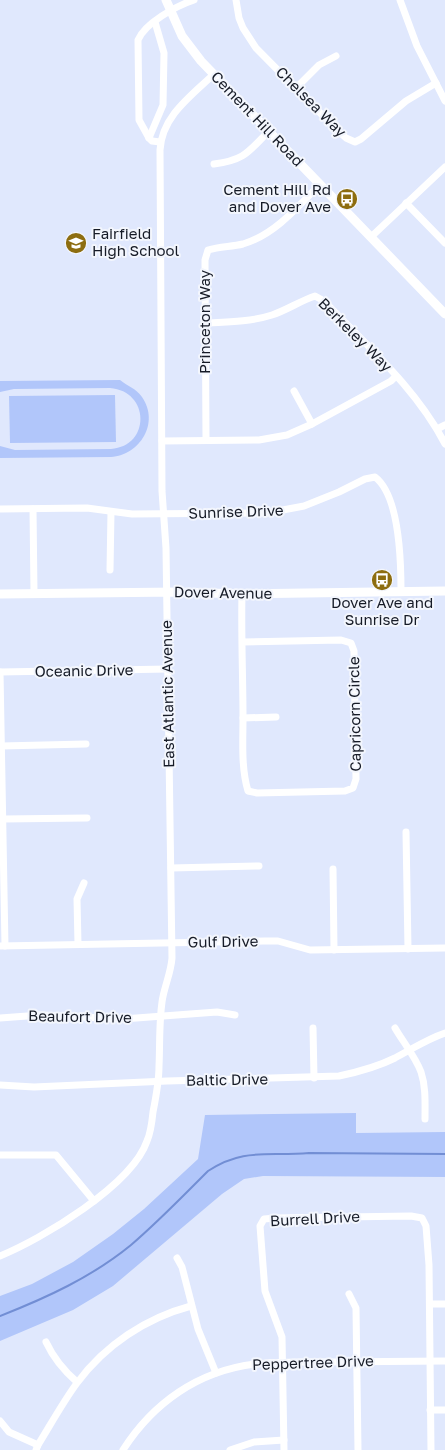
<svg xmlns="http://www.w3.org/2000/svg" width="445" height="1450" font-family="'Golos Text',sans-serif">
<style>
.green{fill:#b1c6fa}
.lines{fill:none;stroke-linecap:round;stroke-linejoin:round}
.stream{stroke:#728ed4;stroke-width:2}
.street{stroke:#fff;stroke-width:7}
.secondary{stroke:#fff;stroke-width:9}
.labels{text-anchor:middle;stroke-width:4;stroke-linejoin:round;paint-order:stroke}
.street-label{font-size:15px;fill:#161b27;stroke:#f3f6fd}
.poi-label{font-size:15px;fill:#161b27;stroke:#f3f6fd;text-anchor:end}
</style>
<rect width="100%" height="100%" fill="#e0e8fd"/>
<g class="green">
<path d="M120,380C127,386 136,388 142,397C160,423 140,455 111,457L0,458V446L15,450L111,449C151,446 150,391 110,388L14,389L0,392V381Z"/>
<polygon points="115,395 116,442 10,443 9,396"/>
<polygon points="356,1113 356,1133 445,1132 445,1177 263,1176 244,1179 222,1194 113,1286 73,1310 0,1341 0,1296 32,1284 73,1262 113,1234 144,1209 198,1159 205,1115"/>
</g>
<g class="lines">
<path class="stream" d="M0,1316C46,1298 92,1277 131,1245C158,1222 183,1196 208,1171C244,1147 269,1157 309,1153L445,1154"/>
<g class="street">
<polyline points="236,0 239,18 243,28 256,48 337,130 346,138 355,142 361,139 406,101 436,83"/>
<polyline points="400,0 417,46 445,101"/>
<polyline points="296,88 319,65 336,56"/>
<polyline points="149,138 163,105 164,53 155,22"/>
<path d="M160,142L152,141L149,138L139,120L138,40C145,23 176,6 194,0"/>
<path d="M214,164C245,160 248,152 269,131"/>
<polyline points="406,203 445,243"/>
<polyline points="371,237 445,167"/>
<path d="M205,323C228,322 250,322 272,315C287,310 300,301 315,296L324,301C367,346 416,388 445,444"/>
<polyline points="294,391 312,424"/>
<polyline points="437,429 445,425"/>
<path d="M206,440L205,260L208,250C220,246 231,247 243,244C274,235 298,207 320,184"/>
<polyline points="162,441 259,440 287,435 312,424 391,381 396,376"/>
<path d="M0,509L87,508L132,514L267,513L304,506L339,492L365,479L375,477C400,496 401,562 401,591"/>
<polyline points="33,509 34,593"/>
<polyline points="110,570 111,512"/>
<path d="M242,594C241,635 243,677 243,718C243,741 241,768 248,791L257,793L345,791L353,788L356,779L354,651L351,643L341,640L242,642"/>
<polyline points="0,672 5,946"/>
<polyline points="0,672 168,669"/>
<polyline points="243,718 276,717"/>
<polyline points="1,746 86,744"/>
<polyline points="3,819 87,818"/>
<polyline points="406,832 408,949"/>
<polyline points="171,868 259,866"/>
<polyline points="333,869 334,950"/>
<polyline points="78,944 77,899 84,883"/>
<polyline points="0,946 264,941 278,941 310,950 445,948"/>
<polyline points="0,1018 41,1015 123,1019 217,1012 235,1015"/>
<polyline points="313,1028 314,1078"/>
<path d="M395,1028C403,1042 415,1056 421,1072C426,1087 425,1103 425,1119"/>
<path d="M0,1085L34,1087L167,1081L339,1076C358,1072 377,1067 395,1058C412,1049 427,1039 445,1033"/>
<polyline points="0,1155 56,1155 94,1201"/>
<path d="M0,1256C42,1239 132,1185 147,1141C151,1132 152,1122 153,1112C156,1097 159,1082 159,1066C160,1045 159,1023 162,1002C164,987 171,973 172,958L166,548L162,491L160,150C162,116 191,96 214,74"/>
<polyline points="177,1258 182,1267 198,1329 216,1373"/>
<polyline points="349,1294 356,1308 358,1450"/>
<polyline points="430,1304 445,1304"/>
<path d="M46,1342C54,1359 63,1370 77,1382"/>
<polyline points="430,1410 445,1410"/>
<polyline points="0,1421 9,1432 38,1445"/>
<path d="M36,1450L38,1445C51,1424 63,1402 77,1383C105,1345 146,1318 191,1306"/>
<path d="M123,1450C153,1403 198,1371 255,1364C279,1361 303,1362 327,1362C366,1362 406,1361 445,1361"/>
<polyline points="230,1450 254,1442 284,1440"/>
<polyline points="284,1450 282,1337 265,1291 260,1226 264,1219 276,1218 411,1216 422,1218 426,1226 429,1265 431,1450"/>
</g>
<g class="secondary">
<polyline points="166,0 182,36 201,61 445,314"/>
<polyline points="0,594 177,592 242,594 445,591"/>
</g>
</g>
<defs>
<g id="bus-disc" transform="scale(1.125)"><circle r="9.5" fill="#8d6d10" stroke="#f3f6fd"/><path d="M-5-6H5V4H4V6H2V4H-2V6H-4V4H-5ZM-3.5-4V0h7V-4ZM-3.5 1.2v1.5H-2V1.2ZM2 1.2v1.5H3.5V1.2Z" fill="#fff"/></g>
<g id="school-disc" transform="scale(1.125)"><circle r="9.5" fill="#8d6d10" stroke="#f3f6fd"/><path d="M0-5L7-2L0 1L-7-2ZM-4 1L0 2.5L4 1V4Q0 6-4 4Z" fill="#fff"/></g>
</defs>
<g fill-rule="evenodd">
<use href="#bus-disc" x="347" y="199"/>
<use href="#school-disc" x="76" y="243"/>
<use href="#bus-disc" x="382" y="580"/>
</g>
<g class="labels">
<g class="street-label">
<text transform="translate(311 102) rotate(45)" y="5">Chelsea Way</text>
<text transform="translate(257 119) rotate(46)" y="5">Cement Hill Road</text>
<text transform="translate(205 322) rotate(-90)" y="5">Princeton Way</text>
<text transform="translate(355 335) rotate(45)" y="5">Berkeley Way</text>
<text transform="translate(236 512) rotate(-2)" y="5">Sunrise Drive</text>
<text transform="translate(223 593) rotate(1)" y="5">Dover Avenue</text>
<text transform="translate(84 671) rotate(-1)" y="5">Oceanic Drive</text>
<text transform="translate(168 694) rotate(-91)" y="5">East Atlantic Avenue</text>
<text transform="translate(355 714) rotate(-91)" y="5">Capricorn Circle</text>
<text transform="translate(223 942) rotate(-1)" y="5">Gulf Drive</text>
<text transform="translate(80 1017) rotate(1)" y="5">Beaufort Drive</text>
<text transform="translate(227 1080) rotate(-1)" y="5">Baltic Drive</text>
<text transform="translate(315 1219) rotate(-3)" y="5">Burrell Drive</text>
<text transform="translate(313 1363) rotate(-2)" y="5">Peppertree Drive</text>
</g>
<g class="poi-label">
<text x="331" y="195">Cement Hill Rd<tspan x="331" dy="17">and Dover Ave</tspan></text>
<text x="92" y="239" text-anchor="start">Fairfield<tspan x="92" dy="17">High School</tspan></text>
<text x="382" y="608" text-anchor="middle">Dover Ave and<tspan x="382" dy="17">Sunrise Dr</tspan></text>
</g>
</g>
</svg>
